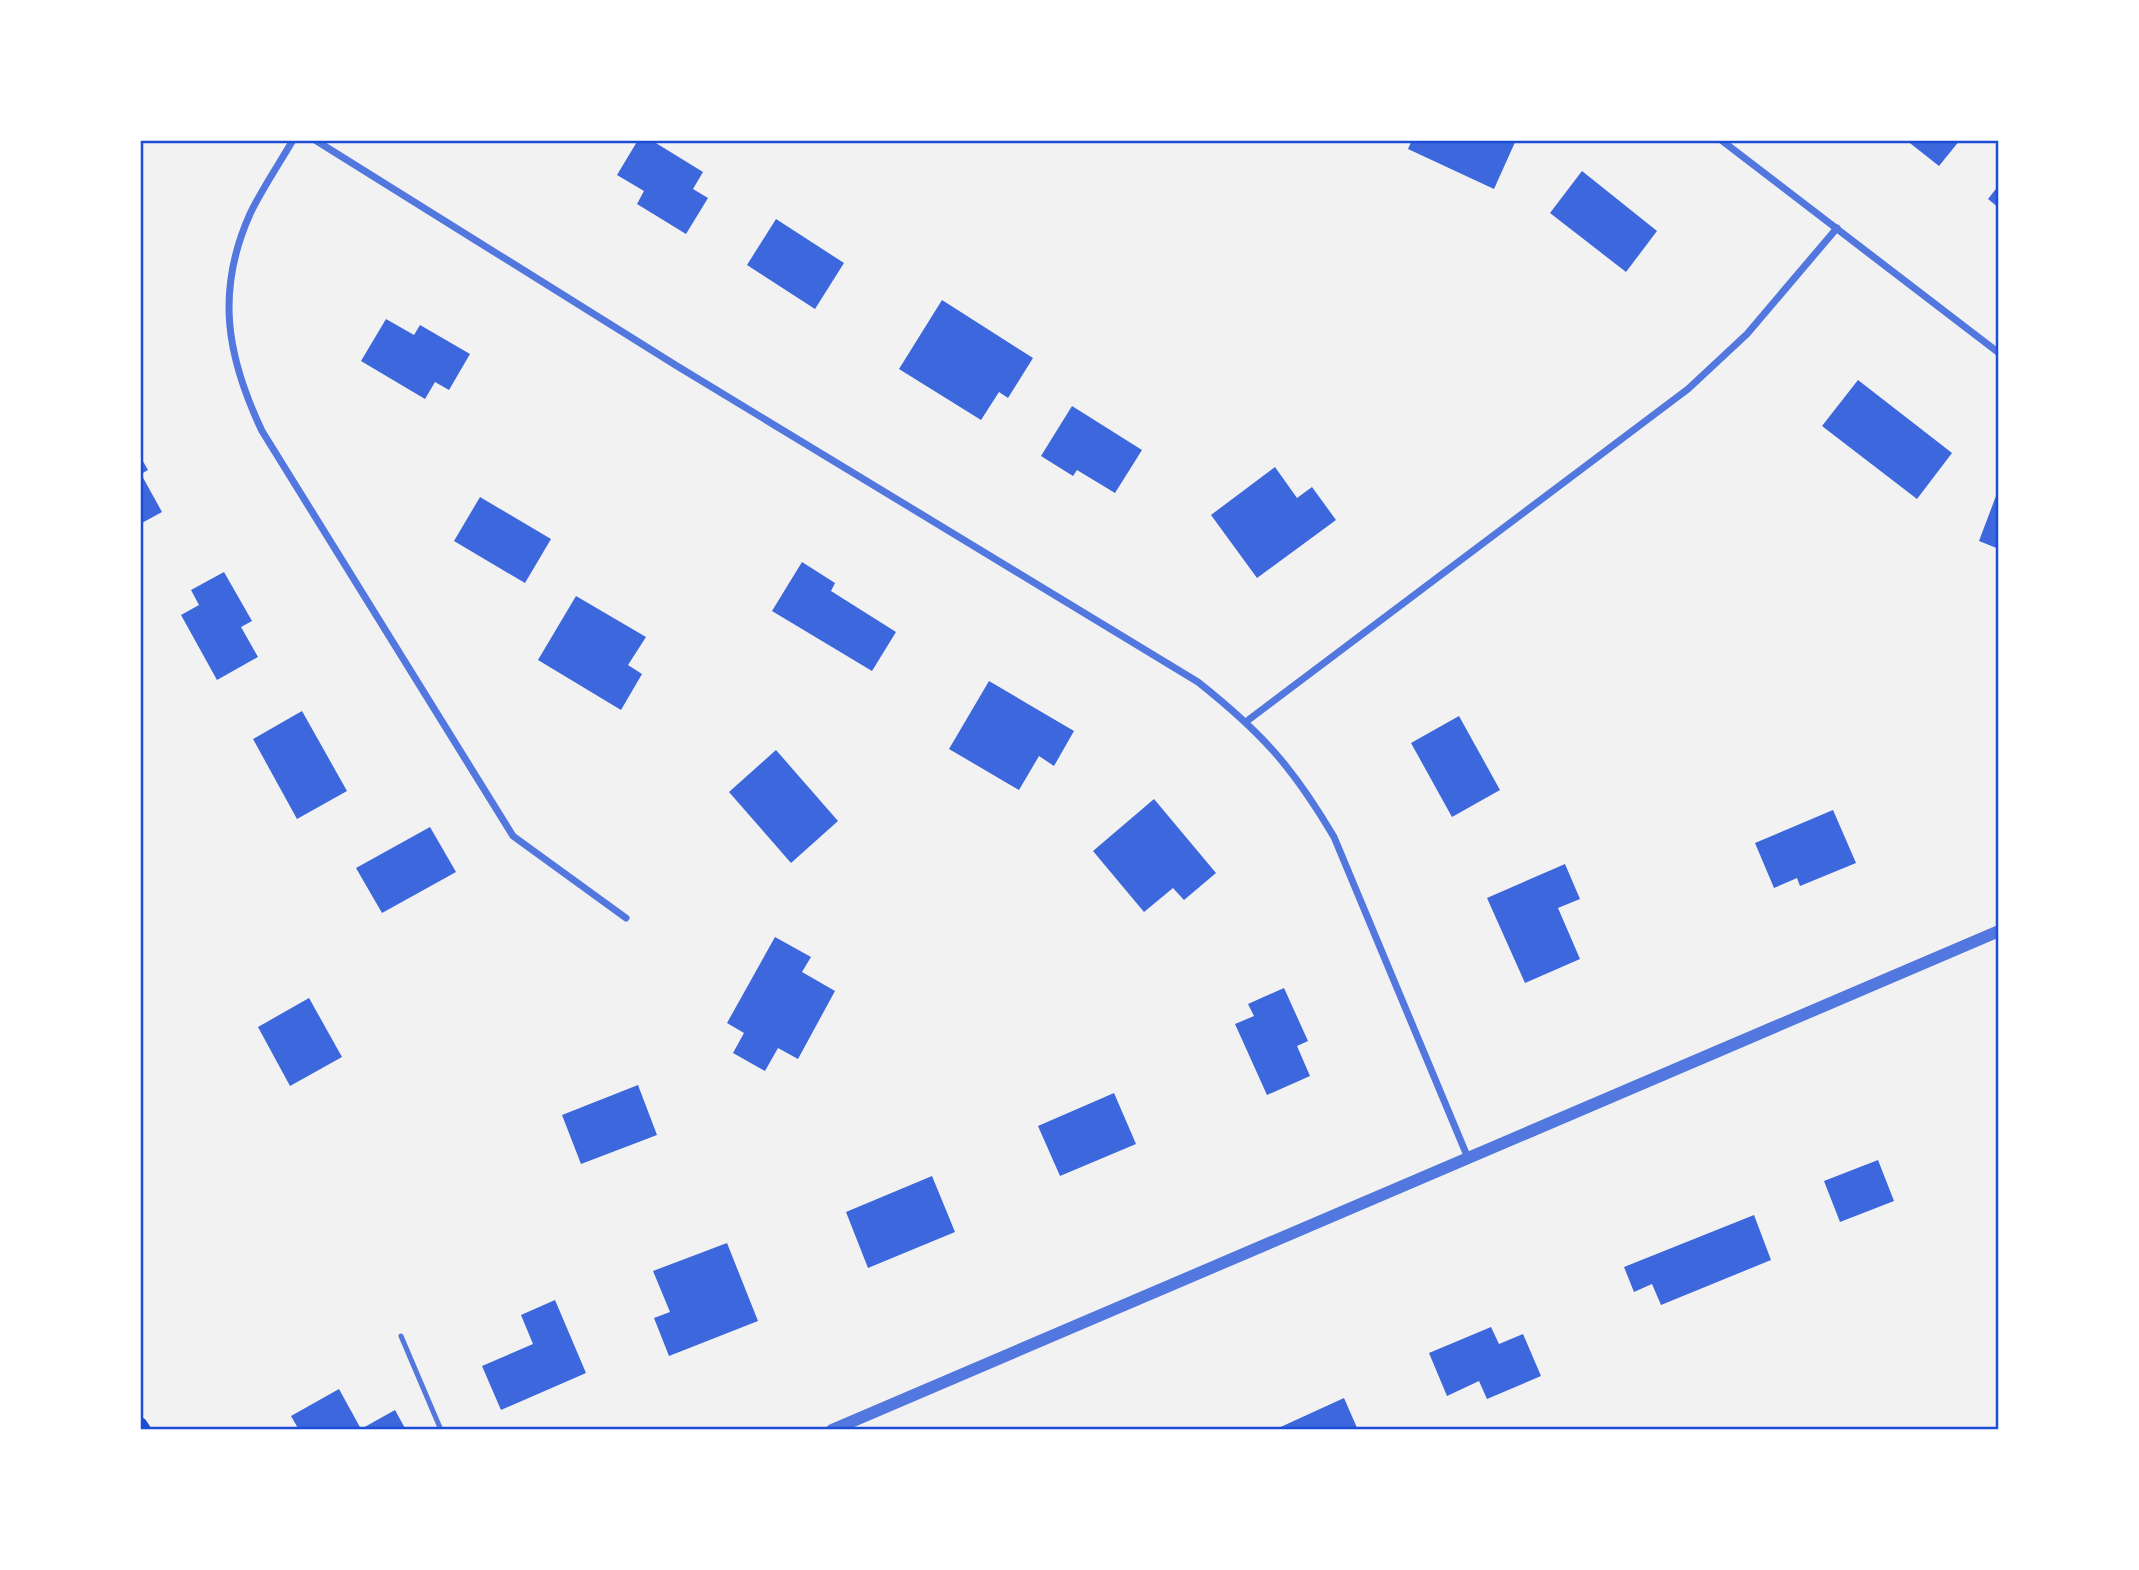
<svg xmlns="http://www.w3.org/2000/svg" width="2139" height="1570" font-family="'IBM Plex Sans',sans-serif">
<style>
.building{fill:#3d67dc}
.lines{fill:none;stroke-linecap:round;stroke-linejoin:round}
.service{stroke:#5277de;stroke-width:5}
.minor{stroke:#5277de;stroke-width:7}
.tertiary{stroke:#5277de;stroke-width:12}
.secondary{stroke:#1d4ed8;stroke-width:14}
.neatline{fill:none;stroke:#1d4ed8;stroke-width:2.5}
</style>
<rect width="100%" height="100%" fill="#f2f2f2"/>
<g class="building">
<polygon points="638,140 651,140 703,172 693,189 708,198 686,234 637,204 644,191 617,175"/>
<polygon points="1412,140 1516,140 1494,189 1408,149"/>
<polygon points="1906,140 1960,140 1939,166"/>
<polygon points="1582,171 1657,231 1626,272 1550,213"/>
<polygon points="1999,185 1999,208 1988,199"/>
<polygon points="776,219 844,263 815,309 747,265"/>
<polygon points="942,300 1033,358 1008,398 999,392 981,420 899,369"/>
<polygon points="386,319 414,335 420,325 470,354 449,390 435,382 425,399 361,361"/>
<polygon points="1858,380 1952,453 1917,499 1822,426"/>
<polygon points="1072,406 1142,450 1115,493 1077,470 1073,476 1041,456"/>
<polygon points="140,456 148,470 141,474 162,512 140,524"/>
<polygon points="1275,467 1297,498 1312,487 1336,520 1257,578 1211,515"/>
<polygon points="1999,488 1999,549 1979,541"/>
<polygon points="480,497 551,539 525,583 454,541"/>
<polygon points="802,562 835,583 831,591 896,632 872,671 772,611"/>
<polygon points="224,572 252,621 241,627 258,657 217,680 181,615 199,605 191,590"/>
<polygon points="576,596 646,637 628,665 642,674 621,710 538,660"/>
<polygon points="989,681 1074,731 1054,766 1039,756 1019,790 949,749"/>
<polygon points="302,711 347,791 297,819 253,739"/>
<polygon points="1459,716 1500,790 1452,817 1411,743"/>
<polygon points="776,750 838,821 791,863 729,792"/>
<polygon points="1154,799 1216,873 1184,900 1173,888 1144,912 1093,851"/>
<polygon points="1833,810 1856,863 1800,886 1797,878 1774,888 1755,843"/>
<polygon points="430,827 456,872 382,913 356,868"/>
<polygon points="1565,864 1580,899 1558,908 1580,959 1525,983 1487,898"/>
<polygon points="775,937 811,957 802,972 835,991 798,1059 778,1048 765,1071 733,1053 744,1033 727,1023"/>
<polygon points="1284,988 1308,1041 1297,1046 1310,1076 1267,1095 1235,1024 1254,1016 1248,1004"/>
<polygon points="309,998 342,1057 290,1086 258,1027"/>
<polygon points="638,1085 657,1135 581,1164 562,1115"/>
<polygon points="1114,1093 1136,1144 1060,1176 1038,1126"/>
<polygon points="1878,1160 1894,1201 1840,1222 1824,1181"/>
<polygon points="932,1176 955,1232 868,1268 846,1212"/>
<polygon points="1754,1215 1771,1260 1661,1305 1652,1284 1634,1292 1624,1267"/>
<polygon points="727,1243 758,1321 669,1356 654,1318 670,1312 653,1271"/>
<polygon points="555,1300 586,1373 501,1410 482,1366 533,1344 521,1315"/>
<polygon points="1491,1327 1499,1344 1523,1334 1541,1376 1487,1399 1479,1381 1447,1396 1429,1353"/>
<polygon points="339,1389 361,1429 395,1410 406,1430 299,1430 291,1416"/>
<polygon points="1344,1398 1358,1430 1274,1430"/>
</g>
<g class="lines">
<polyline class="service" points="401,1336 441,1430"/>
<g class="minor">
<path d="M293,140C279,164 262,189 250,214C215,292 227,357 262,431L513,836L626,918"/>
<path d="M315,140L677,366L1198,682C1262,733 1292,766 1334,837L1468,1158"/>
<polyline points="1721,140 1999,353"/>
<polyline points="1247,721 1688,389 1747,334 1837,228"/>
</g>
<polyline class="tertiary" points="832,1430 1999,931"/>
<polyline class="secondary" points="140,1424 144,1430"/>
</g>
<rect width="2139" height="1570" fill="none" stroke="#ffffff" stroke-width="284"/>
<rect x="142" y="142" width="1855" height="1286" class="neatline"/>
</svg>
